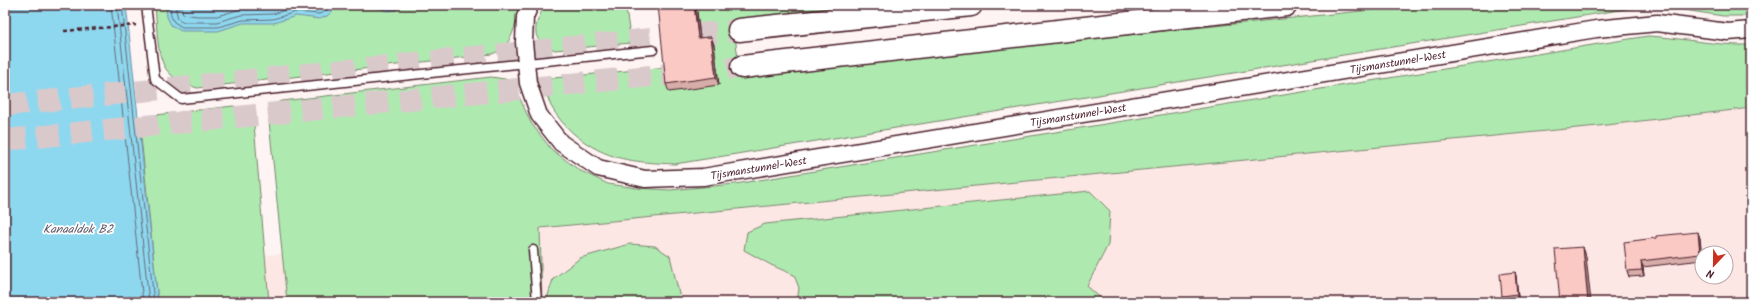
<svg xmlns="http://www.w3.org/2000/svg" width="1756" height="307" font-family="Kalam,sans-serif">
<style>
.built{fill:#fde7e5;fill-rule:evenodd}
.green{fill:#aeeab0;stroke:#7c846e}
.water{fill:#8ed8ef;stroke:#738ea1}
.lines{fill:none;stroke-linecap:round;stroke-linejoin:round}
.shore{stroke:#656979;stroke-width:1}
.highway-tunnel{stroke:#dac9cb;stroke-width:22;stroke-dasharray:22 11;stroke-linecap:butt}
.lane-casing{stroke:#4a1f2b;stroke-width:11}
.street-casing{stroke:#4a1f2b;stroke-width:19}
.highway-casing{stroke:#4a1f2b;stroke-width:25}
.path{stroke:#4a1f2b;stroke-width:2.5;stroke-dasharray:4 3;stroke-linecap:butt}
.lane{stroke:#fff;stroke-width:8}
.street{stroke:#fff;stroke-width:16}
.highway{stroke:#fff;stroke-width:22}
.wall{fill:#d7ada9;stroke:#4a1f2b}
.shaded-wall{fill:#af8d89;stroke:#4a1f2b}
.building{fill:#fac9c4;stroke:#4a1f2b}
.labels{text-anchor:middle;stroke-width:3.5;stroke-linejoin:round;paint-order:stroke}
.street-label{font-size:11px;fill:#4a1f2b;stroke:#fff}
.water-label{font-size:12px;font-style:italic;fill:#5e5666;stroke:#fff}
</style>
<rect width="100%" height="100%" fill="#fef4f3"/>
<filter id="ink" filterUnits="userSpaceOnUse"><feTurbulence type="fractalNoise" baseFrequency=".025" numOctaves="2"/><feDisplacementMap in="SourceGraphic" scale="8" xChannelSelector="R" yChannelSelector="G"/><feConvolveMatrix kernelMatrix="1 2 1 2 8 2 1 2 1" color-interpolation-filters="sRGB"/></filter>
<g filter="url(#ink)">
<path class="built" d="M1751,108V302H158L155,266L1598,126ZM1702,253H1726V277H1702Z"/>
<g class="green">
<path d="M155,5H520C515,25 513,47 492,54L197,88C185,84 173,79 166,69C156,55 157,22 155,5Z"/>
<path d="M545,5H657L626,9L631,43L555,50C528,40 534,26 545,5Z"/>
<path d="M682,5H866L733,21L740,74L1421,5H1751V16H1723L1671,8L1638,7L675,164C634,162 607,161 574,134C565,126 557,117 551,106C547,98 546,88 543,79L667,67L701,46L683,13Z"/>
<path d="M1648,36C1683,38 1716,46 1751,45V108L1598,126L540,228L542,302H287L269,121L270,110L273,104L282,101L491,77L505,79L513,83L531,123L551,149L579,170L608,184L637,188L670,190L735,184Z"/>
<path d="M233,106C244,108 250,113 254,124L269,302H158L139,117Z"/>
<polygon points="1090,191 1110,211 1108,245 1087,286 1105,302 797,302 799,288 794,275 771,265 744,250 747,232 765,224"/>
<polygon points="630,244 655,246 670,256 681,302 546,302 553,279 580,258"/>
</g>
<g class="water">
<polygon points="5,5 126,5 158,302 5,302"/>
<polygon points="166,5 339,5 327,16 320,19 296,16 274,23 243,23 218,31 181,31 171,25 167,17"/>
<polygon points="371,5 400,5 396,10 387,11"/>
</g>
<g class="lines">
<g class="shore">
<polyline points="111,5 143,302"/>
<polyline points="117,5 149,302"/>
<polyline points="122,5 154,302"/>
<polyline points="170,5 171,16 174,22 182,27 218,27 243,20 273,19 296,12 319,14 324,12 331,5"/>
<polyline points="175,5 178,19 184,22 217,22 241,15 273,14 295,7 319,9 324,5"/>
<polyline points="181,5 183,14 197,16 217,16 241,9 272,8 284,5"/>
</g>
<g class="highway-tunnel">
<polyline points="5,105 739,30"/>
<polyline points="5,140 742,67"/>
</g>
<g class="lane-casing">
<g id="lane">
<polyline points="146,5 155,79 181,99 653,50"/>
<polyline points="533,250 537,302"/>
</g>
</g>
<g class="street-casing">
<g id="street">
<path id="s1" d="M530,5L525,17L524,42L528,83L539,115L561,143L598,168L645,179L703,177L1596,29L1657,23L1728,32L1751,30"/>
</g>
</g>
<g class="highway-casing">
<g id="highway">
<polyline points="739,30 971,5"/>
<polyline points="742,67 1286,5"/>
</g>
</g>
<polyline class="path" points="64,31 136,25"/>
<use href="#lane" class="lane"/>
<use href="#street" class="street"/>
<use href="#highway" class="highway"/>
</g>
<g class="wall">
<polygon points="697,12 700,38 711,37 714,45 719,85 669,92 666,84"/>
<polygon points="1656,238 1700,238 1702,260 1643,267 1644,276 1629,277 1627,271"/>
<polygon points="1515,272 1516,276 1518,297 1503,299 1502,296"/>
</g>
<g class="shaded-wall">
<polygon points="695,5 697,12 701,46 698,38"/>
<polygon points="711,37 714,45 719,85 716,77"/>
<polygon points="1698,232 1700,238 1702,259 1700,254"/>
<polygon points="1583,247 1586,256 1591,302 1588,302"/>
<polygon points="1641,261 1643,267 1644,276 1642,270"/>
<polygon points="1515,272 1516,276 1518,297 1517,294"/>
</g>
<g class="building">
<polygon points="658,5 694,5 698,38 711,37 716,77 666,84"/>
<polygon points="1751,198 1751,230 1748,199"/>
<polygon points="1698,232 1700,254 1641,261 1642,270 1627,271 1624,242 1656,238 1656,236"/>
<polygon points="1583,247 1588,302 1560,302 1555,249"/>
<polygon points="1515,272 1517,294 1502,296 1500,274"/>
</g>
</g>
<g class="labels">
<g class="street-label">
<text dy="4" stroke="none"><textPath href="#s1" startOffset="1004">Tijsmanstunnel-West</textPath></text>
<text dy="4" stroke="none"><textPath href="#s1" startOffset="680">Tijsmanstunnel-West</textPath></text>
<text dy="4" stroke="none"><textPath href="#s1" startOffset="356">Tijsmanstunnel-West</textPath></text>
</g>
<g class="water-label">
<text x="78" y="233">Kanaaldok B2</text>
</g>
</g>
<rect width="1756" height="307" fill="none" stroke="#fff" stroke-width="20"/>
<rect x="10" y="10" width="1736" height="287" fill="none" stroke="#4a1f2b" stroke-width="1.5" filter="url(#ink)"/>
<g transform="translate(1714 265) rotate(202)"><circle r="19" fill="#ffffff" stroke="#b7a5aa"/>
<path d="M0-3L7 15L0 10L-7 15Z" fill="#c8321e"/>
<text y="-6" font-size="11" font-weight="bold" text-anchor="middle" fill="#4a1f2b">N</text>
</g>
</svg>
